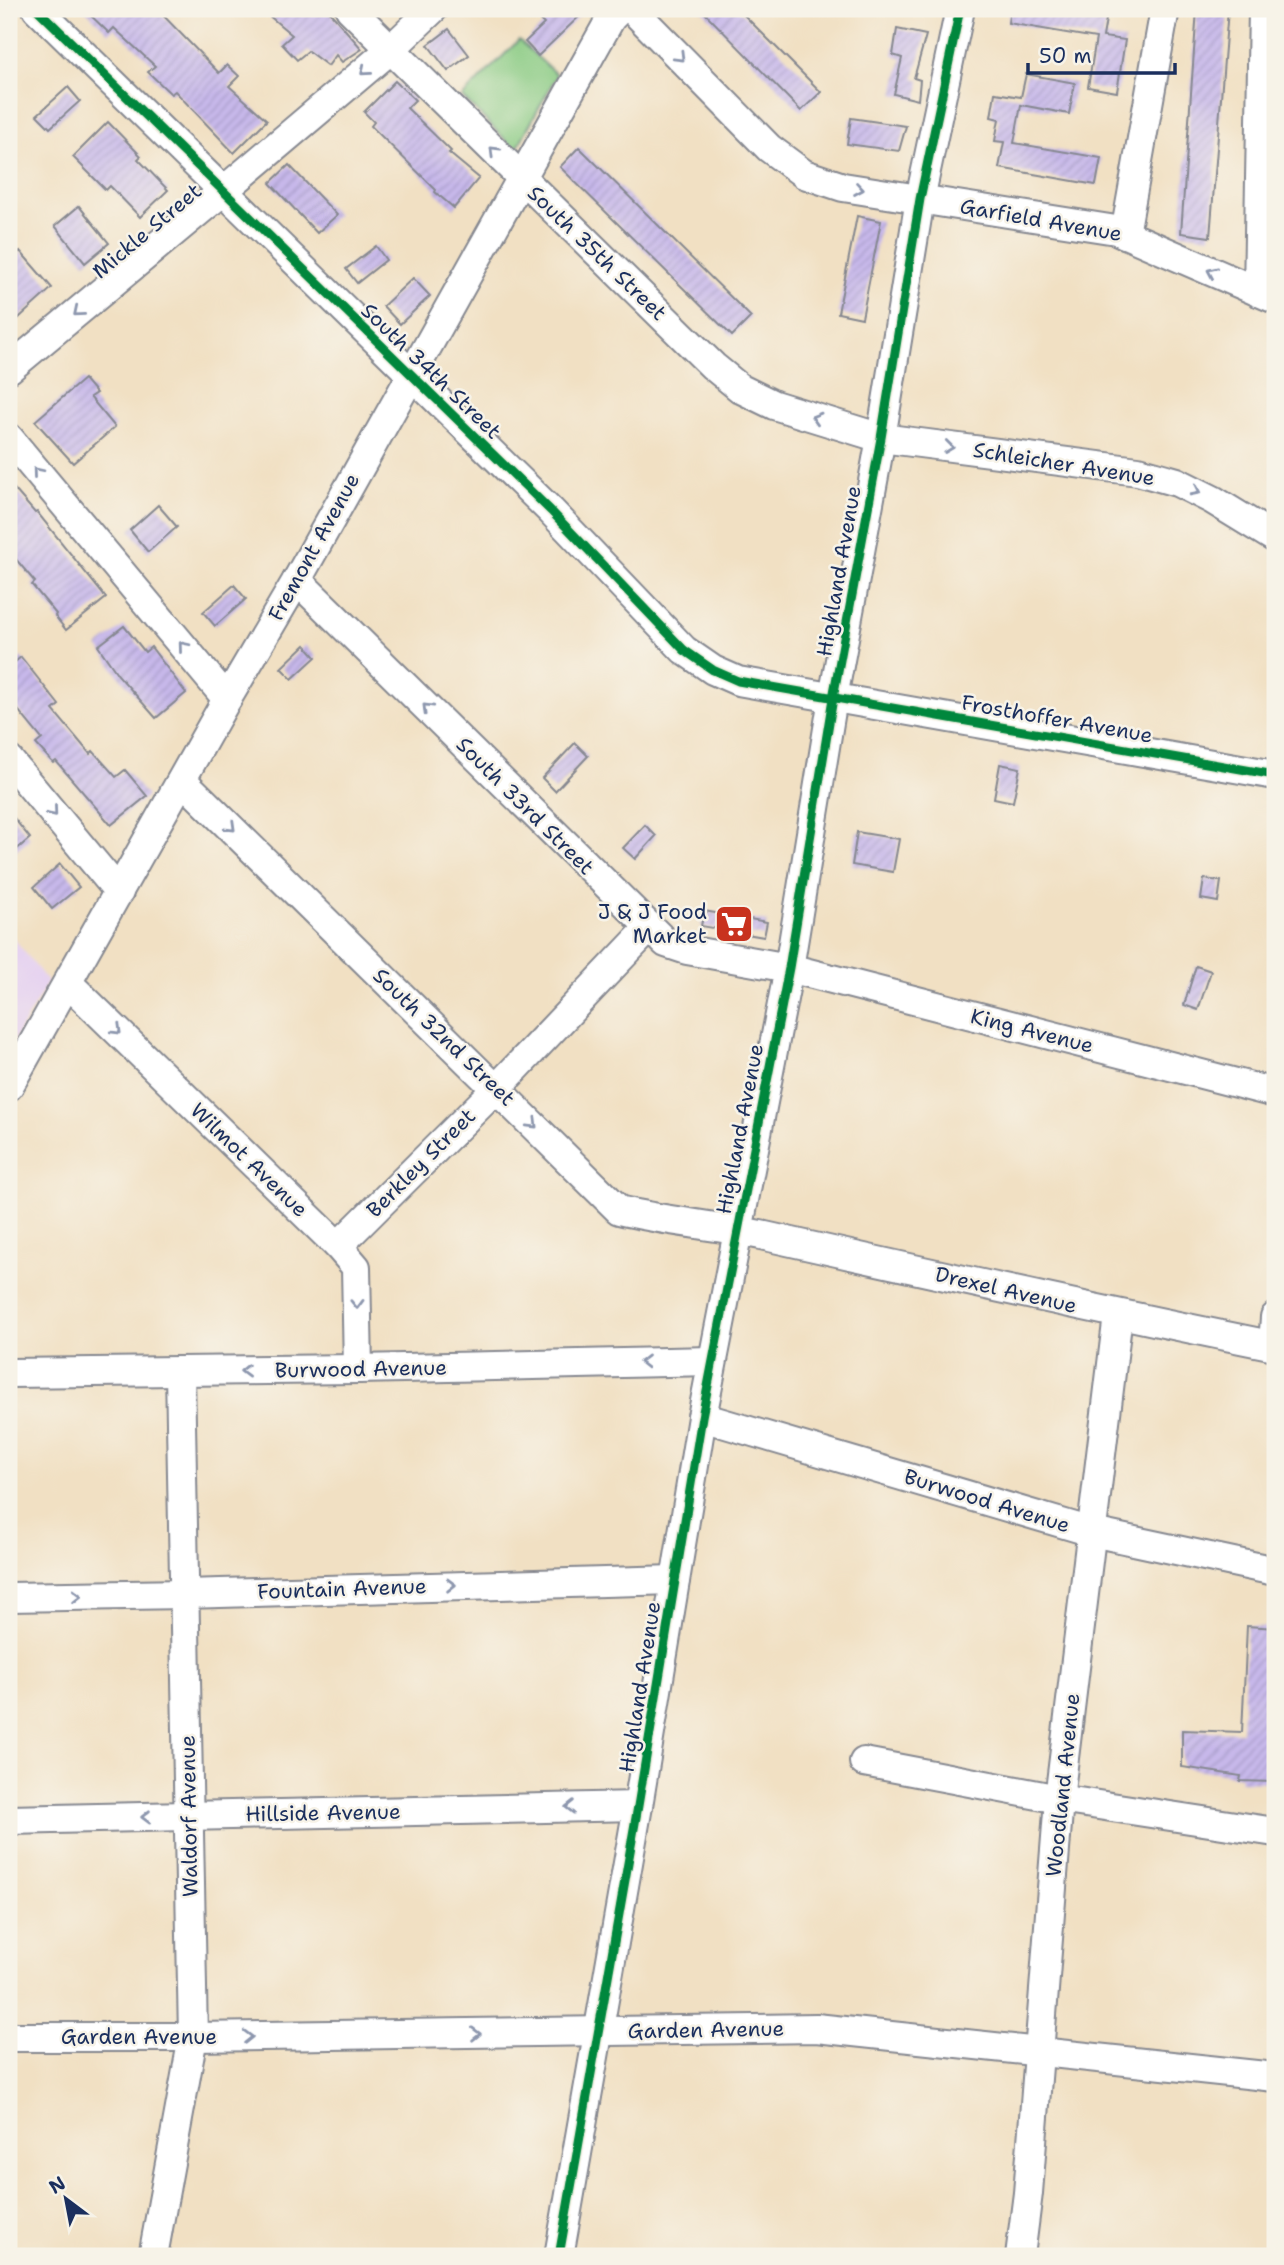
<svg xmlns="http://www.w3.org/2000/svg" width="1284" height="2265" font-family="'Shantell Sans',sans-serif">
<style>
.built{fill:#e6d3f0}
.grass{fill:#88ca82;stroke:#527c70;stroke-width:2}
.building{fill:url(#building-hatch)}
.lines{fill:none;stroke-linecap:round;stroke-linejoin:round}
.minor-casing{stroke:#868890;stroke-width:32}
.minor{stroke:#fff;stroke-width:28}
.cycleway-casing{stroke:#f7f3e8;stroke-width:13}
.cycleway{stroke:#00873e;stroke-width:9}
.oneway{stroke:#8d97ae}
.labels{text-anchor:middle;stroke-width:5;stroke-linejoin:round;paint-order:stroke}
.street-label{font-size:21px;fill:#1b2f5e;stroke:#f7f3e8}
.poi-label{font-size:21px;fill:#1b2f5e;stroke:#f7f3e8;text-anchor:end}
</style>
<defs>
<pattern id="building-hatch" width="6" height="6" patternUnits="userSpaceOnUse" patternTransform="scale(1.75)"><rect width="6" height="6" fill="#c7b8ea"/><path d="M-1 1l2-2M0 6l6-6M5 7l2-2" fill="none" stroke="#aa9ecb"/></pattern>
</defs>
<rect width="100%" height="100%" fill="#f7f3e8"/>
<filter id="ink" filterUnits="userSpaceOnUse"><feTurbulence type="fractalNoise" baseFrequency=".0143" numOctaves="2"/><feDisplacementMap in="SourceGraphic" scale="14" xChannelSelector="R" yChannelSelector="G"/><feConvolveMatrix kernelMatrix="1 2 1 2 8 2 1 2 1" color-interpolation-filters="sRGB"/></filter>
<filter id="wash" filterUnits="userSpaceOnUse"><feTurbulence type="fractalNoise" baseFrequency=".00686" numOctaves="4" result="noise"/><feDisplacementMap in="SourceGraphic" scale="28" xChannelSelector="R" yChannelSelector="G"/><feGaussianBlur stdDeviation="1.57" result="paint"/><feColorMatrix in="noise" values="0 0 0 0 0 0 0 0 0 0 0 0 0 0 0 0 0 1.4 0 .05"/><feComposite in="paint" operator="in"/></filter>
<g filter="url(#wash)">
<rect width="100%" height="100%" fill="#f1e0c3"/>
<polygon class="built" points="9,932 48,982 9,1049"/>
<polygon class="grass" points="519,40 557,75 516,150 462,97"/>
<g id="blocks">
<g class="building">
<polygon points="84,9 157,9 219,73 227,65 239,76 229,86 267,120 234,153 175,91 171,94 148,72 155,66 114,28 109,33"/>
<polygon points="261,9 327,9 362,49 342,62 336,55 328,66 308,51 297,60 282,44 292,35"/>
<polygon points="528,9 587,9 538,56 525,42 544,24"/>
<polygon points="701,9 738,9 821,92 801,111"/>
<polygon points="1010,9 1082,9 1107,13 1103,37 1125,40 1117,92 1088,87 1096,38 1008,23"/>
<polygon points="1197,9 1228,9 1210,237 1181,233"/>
<polygon points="449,29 469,55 448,71 428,45"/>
<polygon points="897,29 926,35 914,78 920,80 918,100 894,94 902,58 893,55"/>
<polygon points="1026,74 1075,83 1069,114 1021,105 1014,143 1101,158 1096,185 999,168 1004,142 995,141 999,119 991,117 995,93 1021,97"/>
<polygon points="395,81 415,100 407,108 451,151 449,153 479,178 454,208 435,192 436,190 371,126 374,122 364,112"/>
<polygon points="68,87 80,101 50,128 37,115"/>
<polygon points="851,118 906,126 899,151 847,144"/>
<polygon points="108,122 141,156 138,159 168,190 140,217 110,186 106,190 73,157"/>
<polygon points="579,147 751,317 732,336 560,167"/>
<polygon points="289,165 337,215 317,233 270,183"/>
<polygon points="79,206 109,243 85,263 55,226"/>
<polygon points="857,216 881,221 862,318 838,313"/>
<polygon points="376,246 386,260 357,283 346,269"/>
<polygon points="20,251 52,288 9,327 9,261"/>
<polygon points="413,278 430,296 400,324 383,306"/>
<polygon points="84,379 96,393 90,397 115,427 73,463 35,421"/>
<polygon points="9,483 35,513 37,512 106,598 66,630 55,616 56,614 32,585 35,582 9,551"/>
<polygon points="158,505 177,527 148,552 130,530"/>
<polygon points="234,585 246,599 215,626 203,612"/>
<polygon points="124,626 145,652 151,647 186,693 156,718 118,675 98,646"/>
<polygon points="305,645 316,657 292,679 281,668"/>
<polygon points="21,657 59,705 53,710 90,754 93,751 116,777 125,770 147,796 111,825 56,761 53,763 36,744 42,739 9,699 9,667"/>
<polygon points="575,743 588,756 555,791 542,778"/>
<polygon points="1000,764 1020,768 1013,802 994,798"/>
<polygon points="9,812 30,838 9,856"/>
<polygon points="645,825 656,836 635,859 623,848"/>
<polygon points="857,832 899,839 893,872 852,865"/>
<polygon points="60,864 79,887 52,909 34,887"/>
<polygon points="1204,879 1221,881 1218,902 1201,899"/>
<polygon points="704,911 767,922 764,937 701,926"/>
<polygon points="1196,966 1211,971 1198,1010 1184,1005"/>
<polygon points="1247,1626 1275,1628 1275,1782 1240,1781 1241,1776 1182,1767 1182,1730 1242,1732"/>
</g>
</g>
</g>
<g filter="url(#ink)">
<use href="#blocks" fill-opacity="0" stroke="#868890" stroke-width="2"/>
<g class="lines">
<g class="minor-casing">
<g id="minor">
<polyline points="37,9 551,511 684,650 713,670 738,681 1275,775"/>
<polyline points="350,9 713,366 741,389 774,405 881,438 1138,471 1177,482 1213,500 1275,538"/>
<polyline points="632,9 769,148 804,174 843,187 1116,230 1275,299"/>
<polyline points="1125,234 1165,9"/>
<polyline points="1258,292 1263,9"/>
<polyline points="9,369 222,192 391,49 433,9"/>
<polyline points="9,438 227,699"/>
<polyline points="297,580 666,943 687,950 789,968 1275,1093"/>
<polyline points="9,760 119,892"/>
<path d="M182,780L619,1210C667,1222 717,1225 765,1236C935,1274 1105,1312 1275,1346"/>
<polyline points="68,983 338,1246 356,1267 358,1369"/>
<polyline points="9,1086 227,699 297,580 611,18 620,9"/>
<polyline points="338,1246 497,1088 649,928"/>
<polyline points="1273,1345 1275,1317"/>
<polyline points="9,1373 358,1369 712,1361"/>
<polyline points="702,1417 1092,1532 1275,1571"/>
<polyline points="9,1597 185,1594 675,1580"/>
<polyline points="864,1762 1059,1799 1275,1832"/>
<polyline points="9,1820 638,1806"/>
<polyline points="9,2037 193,2037 816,2028 1275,2077"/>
<polyline points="153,2256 193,2037 180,1372"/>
<polyline points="559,2256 638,1806 702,1417 789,968 833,698 881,438 920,199 960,9"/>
<polyline points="1020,2256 1028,2193 1059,1799 1118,1315"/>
</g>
</g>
<use href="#minor" class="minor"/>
<g class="cycleway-casing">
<g id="cycleway">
<polyline points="37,9 551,511 684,650 713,670 738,681 1275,775"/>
<polyline points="559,2256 638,1806 702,1417 789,968 833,698 881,438 920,199 960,9"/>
</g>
</g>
<use href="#cycleway" class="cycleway"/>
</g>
<defs><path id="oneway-chevron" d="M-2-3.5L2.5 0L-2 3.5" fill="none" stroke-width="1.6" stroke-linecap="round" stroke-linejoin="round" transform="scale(1.75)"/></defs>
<g class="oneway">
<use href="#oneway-chevron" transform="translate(680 57) rotate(45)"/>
<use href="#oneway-chevron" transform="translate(365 71) rotate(140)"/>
<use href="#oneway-chevron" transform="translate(494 151) rotate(-135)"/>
<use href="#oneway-chevron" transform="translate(859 189) rotate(9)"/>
<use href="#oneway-chevron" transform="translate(1212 272) rotate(-156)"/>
<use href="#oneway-chevron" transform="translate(78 312) rotate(140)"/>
<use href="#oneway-chevron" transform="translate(816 418) rotate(-163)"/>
<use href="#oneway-chevron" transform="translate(949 447) rotate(7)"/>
<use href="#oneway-chevron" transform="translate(37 472) rotate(-130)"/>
<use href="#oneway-chevron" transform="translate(1196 491) rotate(26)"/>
<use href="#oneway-chevron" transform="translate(183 646) rotate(-130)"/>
<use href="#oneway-chevron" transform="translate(427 708) rotate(-135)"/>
<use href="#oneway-chevron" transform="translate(53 812) rotate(50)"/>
<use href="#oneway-chevron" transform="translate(231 827) rotate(44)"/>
<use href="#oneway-chevron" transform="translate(117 1030) rotate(44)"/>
<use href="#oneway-chevron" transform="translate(533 1124) rotate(45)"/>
<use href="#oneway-chevron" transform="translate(357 1304) rotate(89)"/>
<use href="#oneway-chevron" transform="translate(644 1362) rotate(180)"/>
<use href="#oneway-chevron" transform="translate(245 1371) rotate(179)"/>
<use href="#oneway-chevron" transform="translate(451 1585) rotate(-1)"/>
<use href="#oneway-chevron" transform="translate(77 1596) rotate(-1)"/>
<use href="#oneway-chevron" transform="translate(570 1807) rotate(179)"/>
<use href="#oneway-chevron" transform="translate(146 1817) rotate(179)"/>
<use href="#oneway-chevron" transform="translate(476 2034) rotate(-1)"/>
<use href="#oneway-chevron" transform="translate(248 2037) rotate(-1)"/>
</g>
</g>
<defs>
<g id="supermarket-square" transform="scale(2.0125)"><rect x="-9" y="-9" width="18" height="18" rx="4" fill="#c8321e" stroke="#f7f3e8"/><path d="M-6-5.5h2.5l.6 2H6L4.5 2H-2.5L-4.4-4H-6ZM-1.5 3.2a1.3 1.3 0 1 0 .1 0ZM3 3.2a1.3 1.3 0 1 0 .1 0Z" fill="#fff"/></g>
</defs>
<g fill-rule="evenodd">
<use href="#supermarket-square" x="734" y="924"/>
</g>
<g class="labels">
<g class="street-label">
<text transform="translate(1041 220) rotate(10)" y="7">Garfield Avenue</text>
<text transform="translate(147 231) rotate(-40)" y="7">Mickle Street</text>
<text transform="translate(597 253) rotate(44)" y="7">South 35th Street</text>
<text transform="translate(431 371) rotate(44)" y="7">South 34th Street</text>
<text transform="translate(1064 464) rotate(9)" y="7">Schleicher Avenue</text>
<text transform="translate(314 547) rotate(-61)" y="7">Fremont Avenue</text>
<text transform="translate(839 571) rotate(-80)" y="7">Highland Avenue</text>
<text transform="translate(1057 719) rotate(10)" y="7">Frosthoffer Avenue</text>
<text transform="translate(525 806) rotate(45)" y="7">South 33rd Street</text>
<text transform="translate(1032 1031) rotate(14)" y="7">King Avenue</text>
<text transform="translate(444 1037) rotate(44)" y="7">South 32nd Street</text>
<text transform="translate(740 1129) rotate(-79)" y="7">Highland Avenue</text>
<text transform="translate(249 1160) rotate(44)" y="7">Wilmot Avenue</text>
<text transform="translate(421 1163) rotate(-45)" y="7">Berkley Street</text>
<text transform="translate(1006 1290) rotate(13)" y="7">Drexel Avenue</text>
<text transform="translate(361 1369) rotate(-1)" y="7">Burwood Avenue</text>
<text transform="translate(987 1501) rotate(17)" y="7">Burwood Avenue</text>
<text transform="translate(342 1589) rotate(-2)" y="7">Fountain Avenue</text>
<text transform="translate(640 1687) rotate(-81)" y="7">Highland Avenue</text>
<text transform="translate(1063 1785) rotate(-84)" y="7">Woodland Avenue</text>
<text transform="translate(323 1813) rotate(-1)" y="7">Hillside Avenue</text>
<text transform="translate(189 1816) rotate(-91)" y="7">Waldorf Avenue</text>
<text transform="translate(706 2030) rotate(-1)" y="7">Garden Avenue</text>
<text x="139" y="2044">Garden Avenue</text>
</g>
<g class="poi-label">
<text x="707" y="919">J &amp; J Food<tspan x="707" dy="24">Market</tspan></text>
</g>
</g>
<rect width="1284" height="2265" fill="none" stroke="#f7f3e8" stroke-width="35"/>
<g transform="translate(66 2199) rotate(328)" stroke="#f7f3e8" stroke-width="5" paint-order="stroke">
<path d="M0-5L12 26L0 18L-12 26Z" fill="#1b2f5e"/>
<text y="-10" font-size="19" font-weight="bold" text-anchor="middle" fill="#1b2f5e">N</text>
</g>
<path d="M1028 63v10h147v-10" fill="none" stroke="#1b2f5e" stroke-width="3.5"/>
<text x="1039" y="63" font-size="21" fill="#1b2f5e" stroke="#f7f3e8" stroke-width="5" paint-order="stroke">50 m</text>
</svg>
